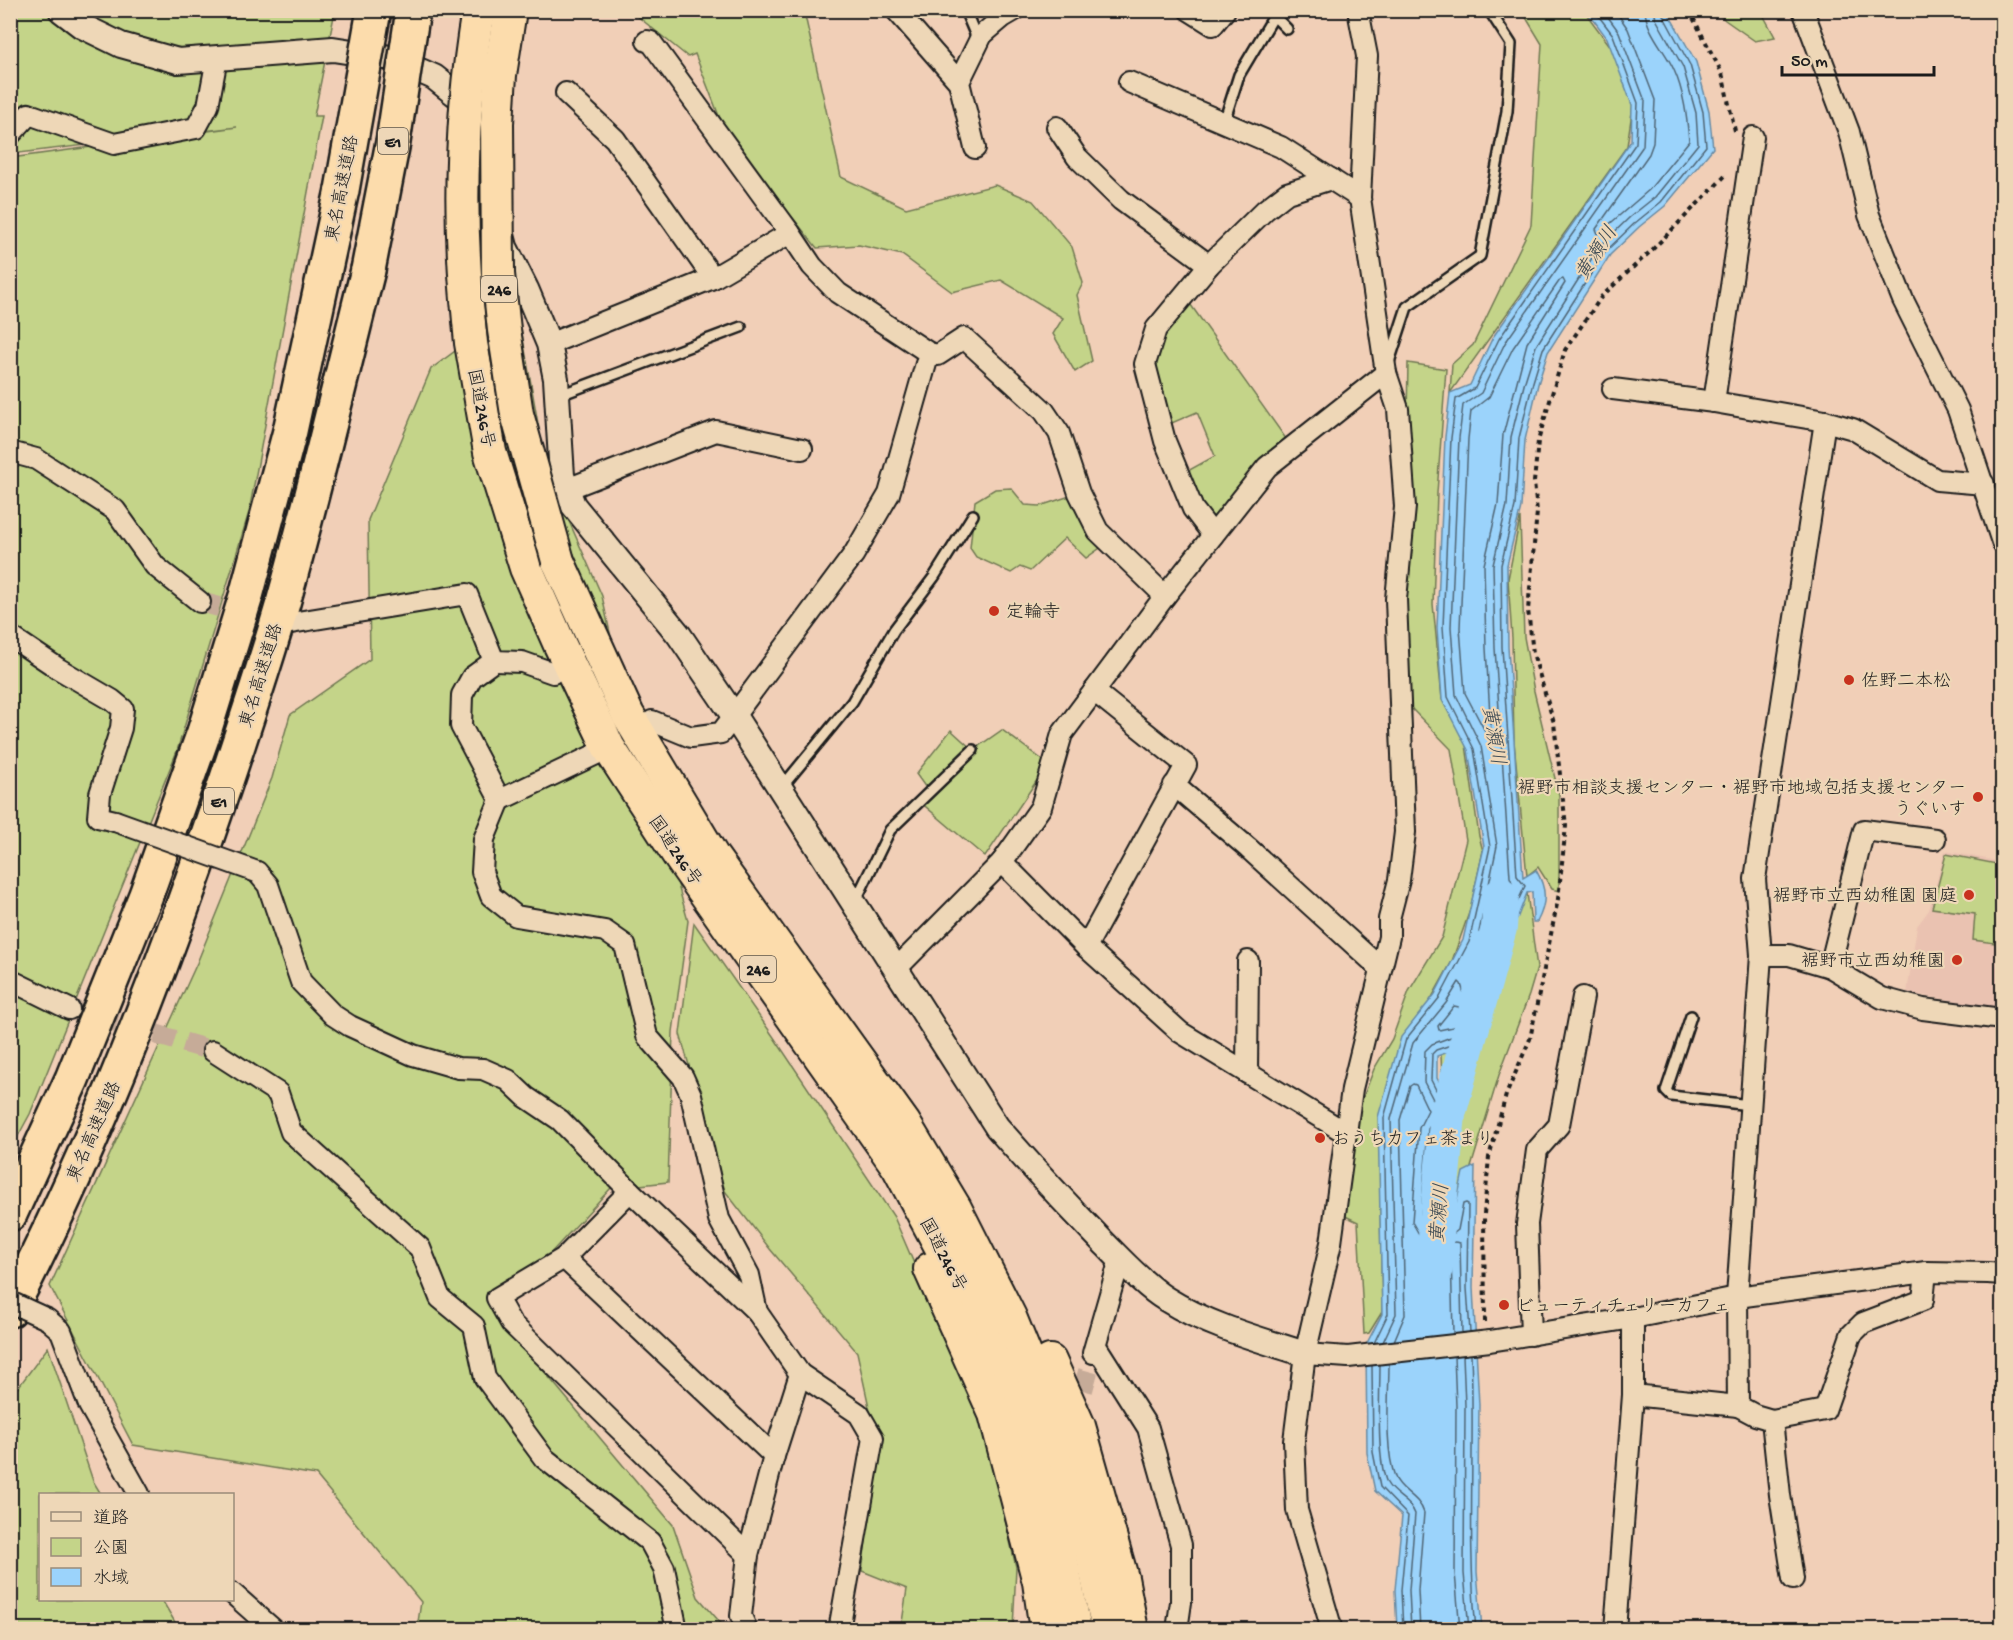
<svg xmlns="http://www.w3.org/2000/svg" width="2013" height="1640" font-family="'Gochi Hand','Klee One',sans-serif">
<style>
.built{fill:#eac2b1}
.green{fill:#c4d489;stroke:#707852;stroke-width:1.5}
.water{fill:#9bd3fb;stroke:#688aa2;stroke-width:1.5}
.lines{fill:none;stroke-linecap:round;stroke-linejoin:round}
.shore{stroke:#4f6575;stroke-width:1.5}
.river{stroke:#9bd3fb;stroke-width:36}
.minor-tunnel{stroke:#c6ab98;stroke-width:20;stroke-dasharray:20 10;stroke-linecap:butt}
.service-casing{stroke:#1c1c1c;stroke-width:14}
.minor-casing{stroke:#1c1c1c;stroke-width:24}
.tertiary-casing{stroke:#1c1c1c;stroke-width:28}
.trunk-casing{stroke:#1c1c1c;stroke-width:36}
.motorway-casing{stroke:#1c1c1c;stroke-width:38}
.path{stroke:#1c1c1c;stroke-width:4;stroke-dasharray:4.5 4.5;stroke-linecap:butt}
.service{stroke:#eed7b7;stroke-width:9}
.minor{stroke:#eed7b7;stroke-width:20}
.tertiary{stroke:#eed7b7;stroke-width:24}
.trunk{stroke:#fcdcac;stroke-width:32}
.motorway{stroke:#fcdcac;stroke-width:33}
.minor-bridge-casing{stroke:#1c1c1c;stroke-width:24;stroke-linecap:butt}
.trunk-bridge-casing{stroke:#1c1c1c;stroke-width:36;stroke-linecap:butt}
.motorway-bridge-casing{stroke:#1c1c1c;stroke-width:38;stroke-linecap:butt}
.minor-bridge{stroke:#eed7b7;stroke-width:20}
.trunk-bridge{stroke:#fcdcac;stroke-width:32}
.motorway-bridge{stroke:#fcdcac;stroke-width:33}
.poi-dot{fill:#c8321e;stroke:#eed7b7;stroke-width:2}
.labels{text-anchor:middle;stroke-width:4.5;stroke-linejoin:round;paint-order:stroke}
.shield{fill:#eed7b7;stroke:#5b544a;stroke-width:1.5}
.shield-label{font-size:16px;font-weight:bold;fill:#1c1c1c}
.street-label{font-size:18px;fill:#1c1c1c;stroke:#eed7b7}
.poi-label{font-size:18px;fill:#1c1c1c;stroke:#eed7b7;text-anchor:start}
.water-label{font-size:20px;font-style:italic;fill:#3c4a54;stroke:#eed7b7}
</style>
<rect width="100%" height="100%" fill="#f1cfb7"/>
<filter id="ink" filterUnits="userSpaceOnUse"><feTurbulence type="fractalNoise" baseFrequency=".0167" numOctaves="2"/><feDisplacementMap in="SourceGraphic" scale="12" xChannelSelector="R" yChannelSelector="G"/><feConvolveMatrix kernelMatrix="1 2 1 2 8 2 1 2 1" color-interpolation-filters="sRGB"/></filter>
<g filter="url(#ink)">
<polygon class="built" points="1945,851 2002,862 2002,1009 1907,993 1917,926 1929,910"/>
<g class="green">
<polygon points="11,11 335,11 314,116 322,116 249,512 177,751 30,1114 11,1149 11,158 237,127 11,154"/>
<polygon points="631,11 804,11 841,177 906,208 995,185 1033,201 1072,247 1083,283 1077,295 1092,361 1075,372 1053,334 1063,318 1001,280 952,292 902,255 859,245 817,248 726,134 695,54 688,57"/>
<polygon points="1522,11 1584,11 1611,47 1633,105 1627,146 1450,393 1452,364 1473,345 1531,225 1542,44"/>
<polygon points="1716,11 1761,11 1775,37 1755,41 1725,20"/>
<polygon points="1188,301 1289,443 1212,529 1184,473 1215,456 1197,412 1165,426 1149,365 1156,329"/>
<polygon points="517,305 546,469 602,596 617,665 688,921 673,1032 668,1182 611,1188 547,1257 487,1293 511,1332 673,1525 698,1597 726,1629 417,1629 421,1602 316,1475 133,1445 50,1286 197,963 272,778 290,715 370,659 368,520 431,369"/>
<polygon points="1408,363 1446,369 1437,493 1433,604 1442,699 1466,745 1479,836 1483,851 1470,910 1452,961 1430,1001 1380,1204 1382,1312 1369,1333 1364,1334 1358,1222 1341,1214 1352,1126 1374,1069 1392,1039 1409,991 1442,937 1466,840 1451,749 1412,709 1406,710 1404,579"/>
<polygon points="1011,488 1025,505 1040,506 1079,493 1103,546 1086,558 1065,538 1030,571 1020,567 1011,573 976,557 970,548 975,501 995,489"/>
<polygon points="1520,518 1524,637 1534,691 1559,795 1559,891 1552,889 1538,867 1527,876 1514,742 1512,638 1508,579"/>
<polygon points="951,730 973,750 1002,730 1048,764 985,857 919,801 926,788 916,774"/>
<polygon points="1946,854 2002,865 2002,944 1973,940 1975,914 1932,908"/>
<polygon points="1527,893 1537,968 1529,995 1499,1075 1452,1230 1443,1215 1447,1154 1457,1116 1442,1081 1441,1054 1457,1049 1489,1027 1482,989 1499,928 1511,921"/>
<polygon points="694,923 773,1036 894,1217 982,1421 1016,1567 1013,1629 901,1629 907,1589 862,1571 878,1448 857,1352 770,1249 725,1191 680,1034"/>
<polygon points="48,1347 93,1481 101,1494 40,1494 40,1600 162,1600 179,1629 11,1629 11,1397"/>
</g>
<path class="water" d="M1587,11H1667L1696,62L1709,111L1713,148L1665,206L1639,227L1610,255L1548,352L1538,384L1525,440L1521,507L1507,565L1508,647L1523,878L1536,870C1547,889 1547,903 1537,922H1533L1532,892L1527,893L1517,919L1505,923L1475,982L1488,1022L1466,1046L1437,1056V1078L1455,1113L1442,1131L1434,1218L1451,1229L1463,1172L1475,1166L1473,1288L1479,1405L1477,1572L1482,1629H1397L1395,1590L1402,1516L1375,1491L1367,1453L1366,1345L1382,1314L1378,1117L1401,1037L1435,994L1463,940L1484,847L1468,750L1442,700L1437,628L1445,437L1450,393L1470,385L1493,337L1631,141L1632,105L1607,38Z"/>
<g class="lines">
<g class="shore">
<polyline points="1603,10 1619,32 1645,101 1643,146 1505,343 1481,393 1463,405 1459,438 1451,627 1456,695 1481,746 1497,846 1479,932 1481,935 1484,934 1495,915 1507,908 1514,888 1510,877 1495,648 1493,565 1507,505 1511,437 1525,381 1536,346 1599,247 1630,217 1655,197 1698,144 1696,113 1683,67 1656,19 1654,10"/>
<path d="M1615,10L1628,29L1655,100L1653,143L1649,154L1596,229L1598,234L1649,190L1689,141C1687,118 1684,92 1674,70C1666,51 1646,32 1645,10"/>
<polygon points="1563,279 1565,283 1527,343 1503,435 1498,504 1484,565 1486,648 1491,732 1487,735 1465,693 1460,628 1468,439 1471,411 1489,397 1513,348 1560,280"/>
<polygon points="1454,1006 1459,1007 1461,1018 1453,1027 1439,1030 1438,1026"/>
<path d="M1470,1332L1467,1288L1468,1204L1466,1203L1463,1204L1458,1230L1453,1234C1445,1235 1432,1226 1429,1219L1436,1130L1447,1112L1431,1080L1432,1054L1436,1050L1463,1041L1480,1022L1469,980L1500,921L1512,914L1525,886L1517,876L1502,647L1501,565L1515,506L1519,438L1533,382L1543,349L1605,252L1635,223L1661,202L1706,146L1703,112L1690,65L1663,15L1662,10"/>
<polyline points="1394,1341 1405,1315 1400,1120 1410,1086 1413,1084 1416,1085 1428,1110 1419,1128 1412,1222 1420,1236 1439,1248 1451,1253 1453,1334"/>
<path d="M1383,1342L1396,1314L1391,1119L1413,1043L1446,1003L1459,982L1461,984L1472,1020L1459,1034L1432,1044L1425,1051L1424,1082L1439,1111L1428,1129L1421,1217C1423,1229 1435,1238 1446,1241C1451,1243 1456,1241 1460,1243L1462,1333"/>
<polyline points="1374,1343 1388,1314 1384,1118 1406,1039 1440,997 1469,942 1490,847 1474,749 1448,697 1443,627 1451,438 1456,399 1475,388 1499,339 1636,143 1638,103 1613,35 1594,10"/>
<polyline points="1463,1355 1465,1406 1464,1573 1469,1630"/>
<path d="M1471,1355C1475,1446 1467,1538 1476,1630"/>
<polyline points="1454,1356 1456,1406 1455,1573 1460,1630"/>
<path d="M1389,1364C1389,1396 1384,1447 1395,1477C1400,1491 1419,1496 1424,1513L1418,1590L1420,1630"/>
<path d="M1380,1365C1380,1393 1376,1459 1387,1483C1393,1495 1410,1500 1415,1514L1409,1590L1411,1630"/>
<polyline points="1372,1366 1373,1452 1380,1487 1408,1516 1401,1590 1403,1630"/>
</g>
<polyline class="river" points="1435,1268 1435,1247 1448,1114 1499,928 1501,896"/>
<g class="minor-tunnel">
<polyline points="200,602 285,624"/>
<polyline points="69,1009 213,1051"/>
<polyline points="1075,1419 1093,1353"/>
</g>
<g class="service-casing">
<g id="service">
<polyline points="965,10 978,41"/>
<polyline points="1274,16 1287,29"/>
<polyline points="1224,122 1239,75 1274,16 1270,10"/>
<polyline points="1389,362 1407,307 1480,256 1507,111 1511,44 1489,10"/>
<polyline points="560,395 741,327"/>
<polyline points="782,787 852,702 894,630 934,577 973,515"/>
<polyline points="855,902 890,830 973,750"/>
<polyline points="1691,1016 1666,1091 1671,1096 1750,1105"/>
</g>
</g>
<g class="minor-casing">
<g id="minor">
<polyline points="896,10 959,82"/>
<polyline points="1189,10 1213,25 1225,10"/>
<polyline points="1803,10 1849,132 1869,215 1903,300 1958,410 2002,542"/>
<polyline points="647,41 651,42 790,233 812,266 838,293 929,353 889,494 854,554 734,716 721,733 691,737 652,721"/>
<polyline points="1129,82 1281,147 1360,198"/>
<polyline points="566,93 615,139 713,278"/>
<polyline points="1057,127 1077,157 1121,200 1209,265"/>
<polyline points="10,135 29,114 114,144 196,128 208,106 217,58"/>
<polyline points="975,148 959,82 982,35 1003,17 1015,10"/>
<polyline points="549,344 713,278 790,233"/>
<polyline points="929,353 938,355 964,338 1044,411 1059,433 1079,493 1098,531 1165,596"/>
<polyline points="1613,389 1714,402 1825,421"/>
<polyline points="1714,402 1753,137"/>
<polyline points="10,452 36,459 115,510 155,566 200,602"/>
<polyline points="567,489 716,431 802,449"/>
<polyline points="1213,535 1193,509 1165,441 1145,364 1156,329 1209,265 1265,210 1287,193 1331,179"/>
<polyline points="285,624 467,594 494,661 522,662 553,673"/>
<polyline points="10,636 59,669 112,700 123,709 121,728 100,794 98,817 115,821"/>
<polyline points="494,661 472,677 462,695 461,726 500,800 609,748"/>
<polyline points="1174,785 1248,848 1380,968"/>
<polyline points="500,800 484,839 482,872 491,896 516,916 605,931 625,945 647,1036 683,1077 691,1095 719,1219 749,1275 757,1312 800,1374 859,1414 873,1438 839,1630"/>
<polyline points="1002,862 1041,807 1062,734 1165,596 1267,467 1386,373"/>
<polyline points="257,872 268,885 301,982 333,1015 350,1026 413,1055 458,1068 483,1069 508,1080 526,1097 560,1120 630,1191"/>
<polyline points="1086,947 1186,765 1094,691"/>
<polyline points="1761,955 1789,955 1830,967 1882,998 1923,1009 2002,1019"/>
<polyline points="1830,967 1864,830 1935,839"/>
<polyline points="896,969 1002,862 1086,947 1180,1032 1346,1133"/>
<polyline points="10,980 69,1009"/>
<polyline points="213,1051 278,1093 291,1132 420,1248 440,1298 474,1326 485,1378 544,1458 650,1542 664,1568 677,1630"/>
<polyline points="1247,1073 1248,961"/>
<polyline points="564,1258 774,1456"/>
<polyline points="47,1319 61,1331 89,1405 139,1494"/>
<polyline points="1531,1335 1527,1224 1537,1150 1559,1125 1583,997"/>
<polyline points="1096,1346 1148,1428 1181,1545 1181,1602 1177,1630"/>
<polyline points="1093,1353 1120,1259"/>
<polyline points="1305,1354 1348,1357 1490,1341 1633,1318 1737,1297 1926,1272 1988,1273 2002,1274"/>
<polyline points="1633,1395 1738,1406"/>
<polyline points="1772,1420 1755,1415 1738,1406 1737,1297 1761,955 1755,879 1825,421 1853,429 1937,480 1984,484"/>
<polyline points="748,1555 511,1323 497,1298 564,1258 630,1191 757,1312"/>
<polyline points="1793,1579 1780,1495 1772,1420 1825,1410 1851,1335 1863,1323 1923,1300 1926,1272"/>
<polyline points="232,1593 274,1630"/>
<polyline points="747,1630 741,1616 748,1555 774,1456 800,1374"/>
<polyline points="1332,1630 1297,1510 1294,1441 1305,1354 1331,1243 1352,1089 1389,937 1389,919 1399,880 1405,832 1396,599 1405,507 1398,409 1386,373 1360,198 1367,56 1358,10"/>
<polyline points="1615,1630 1633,1395 1633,1318"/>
</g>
</g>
<g class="tertiary-casing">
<g id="tertiary">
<polyline points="61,10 82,26 121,45 178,61 333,49 391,58 434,77 458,96 475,119 489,177"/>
<path d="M502,235L505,247L526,289L549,344L556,379L562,476L573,505L679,635L734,716L997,1127C1032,1167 1068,1206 1105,1244C1122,1261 1146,1287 1166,1299C1209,1326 1258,1339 1305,1354"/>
</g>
</g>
<g class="trunk-casing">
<g id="trunk">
<polyline points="467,299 471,343 490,452 526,568 560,645 609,748 681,859 898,1167 942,1249 986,1335 1027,1441 1059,1547 1075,1630"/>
<polyline points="558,561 628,715 713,857 904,1123 955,1208 1010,1317 1056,1430 1089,1539 1108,1630"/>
<polyline points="930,1269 995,1414 1039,1582 1046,1630"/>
<polyline points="1050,1361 1079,1426 1122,1578 1132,1630"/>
</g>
</g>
<g class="motorway-casing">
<g id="motorway">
<polyline points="10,1214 72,1079 146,895 204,732 246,596 290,431 342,190"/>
<path d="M10,1310C93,1149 159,980 217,808C240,740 263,672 283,603C314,493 340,381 368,270"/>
</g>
</g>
<g class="path">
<polyline points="1689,10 1722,73 1735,131"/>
<polyline points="1485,1322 1484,1214 1489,1157 1506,1095 1530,1039 1558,899 1566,826 1554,723 1533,653 1528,610 1537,512 1534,482 1538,441 1565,350 1602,296 1652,250 1727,174"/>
</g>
<use href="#service" class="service"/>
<use href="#minor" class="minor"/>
<use href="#tertiary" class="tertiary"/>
<use href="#trunk" class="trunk"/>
<use href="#motorway" class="motorway"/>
<g class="minor-bridge-casing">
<g id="minor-bridge">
<polyline points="115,821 257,872"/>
<polyline points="10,1302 47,1319"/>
</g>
</g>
<g class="trunk-bridge-casing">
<g id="trunk-bridge">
<polyline points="510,10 500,75 497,123 498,274 504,330 517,414 558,561"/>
<path d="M467,299C458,202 462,107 478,10"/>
</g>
</g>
<g class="motorway-bridge-casing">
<g id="motorway-bridge">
<polyline points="342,190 374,10"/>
<polyline points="368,270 393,142 413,10"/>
</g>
</g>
<use href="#minor-bridge" class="minor-bridge"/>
<use href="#trunk-bridge" class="trunk-bridge"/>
<use href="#motorway-bridge" class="motorway-bridge"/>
</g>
</g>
<g class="poi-dot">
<circle cx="994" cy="611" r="6"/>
<circle cx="1849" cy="680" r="6"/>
<circle cx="1978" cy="797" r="6"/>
<circle cx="1969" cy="895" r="6"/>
<circle cx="1957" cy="960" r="6"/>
<circle cx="1320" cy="1138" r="6"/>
<circle cx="1504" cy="1305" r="6"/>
</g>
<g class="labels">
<g class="shield">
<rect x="378" y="128" width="30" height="26" rx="4.5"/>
<rect x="481" y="276" width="36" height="26" rx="4.5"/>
<rect x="204" y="788" width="30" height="26" rx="4.5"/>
<rect x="740" y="956" width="36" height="26" rx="4.5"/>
</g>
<g class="shield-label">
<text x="393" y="147">E1</text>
<text x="499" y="295">246</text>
<text x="219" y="807">E1</text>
<text x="758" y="975">246</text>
</g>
<g class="street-label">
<text transform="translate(341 188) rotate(-79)" y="6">東名高速道路</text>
<text transform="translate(482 408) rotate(79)" y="6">国道246号</text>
<text transform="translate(260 675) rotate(-73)" y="6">東名高速道路</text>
<text transform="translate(676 850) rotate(56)" y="6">国道246号</text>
<text transform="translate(93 1131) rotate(-66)" y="6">東名高速道路</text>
<text transform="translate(944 1254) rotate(62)" y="6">国道246号</text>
</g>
<g class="poi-label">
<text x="1006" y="617">定輪寺</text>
<text x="1861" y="686">佐野二本松</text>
<text x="1966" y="793" text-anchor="end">裾野市相談支援センター・裾野市地域包括支援センター<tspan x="1966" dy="21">うぐいす</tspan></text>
<text x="1957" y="901" text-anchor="end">裾野市立西幼稚園 園庭</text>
<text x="1945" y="966" text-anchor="end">裾野市立西幼稚園</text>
<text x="1332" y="1144">おうちカフェ茶まり</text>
<text x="1516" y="1311">ビューティチェリーカフェ</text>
</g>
<g class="water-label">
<text transform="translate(1595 252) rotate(-57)" y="7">黄瀬川</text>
<text transform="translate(1495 735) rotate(81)" y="7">黄瀬川</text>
<text transform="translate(1438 1213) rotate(-85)" y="7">黄瀬川</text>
</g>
</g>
<rect width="2013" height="1640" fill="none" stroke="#eed7b7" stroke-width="36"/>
<rect x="18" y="18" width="1977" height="1604" fill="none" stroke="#1c1c1c" stroke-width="2" filter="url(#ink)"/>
<rect x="39" y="1493" width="195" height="108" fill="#eed7b7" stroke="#9a8c79" stroke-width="1.5"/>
<rect x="51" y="1512" width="30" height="9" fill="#eed7b7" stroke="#9a8c79" stroke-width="1.5"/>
<text x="93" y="1523" font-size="18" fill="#1c1c1c">道路</text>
<rect x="51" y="1538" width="30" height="18" fill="#c4d489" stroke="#9a8c79" stroke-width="1.5"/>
<text x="93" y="1553" font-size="18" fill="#1c1c1c">公園</text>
<rect x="51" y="1568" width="30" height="18" fill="#9bd3fb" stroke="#9a8c79" stroke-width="1.5"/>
<text x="93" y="1583" font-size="18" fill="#1c1c1c">水域</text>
<path d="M1782 66v9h152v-9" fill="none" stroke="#1c1c1c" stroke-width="3"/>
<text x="1791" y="66" font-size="18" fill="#1c1c1c" stroke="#eed7b7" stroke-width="4.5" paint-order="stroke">50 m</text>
</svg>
